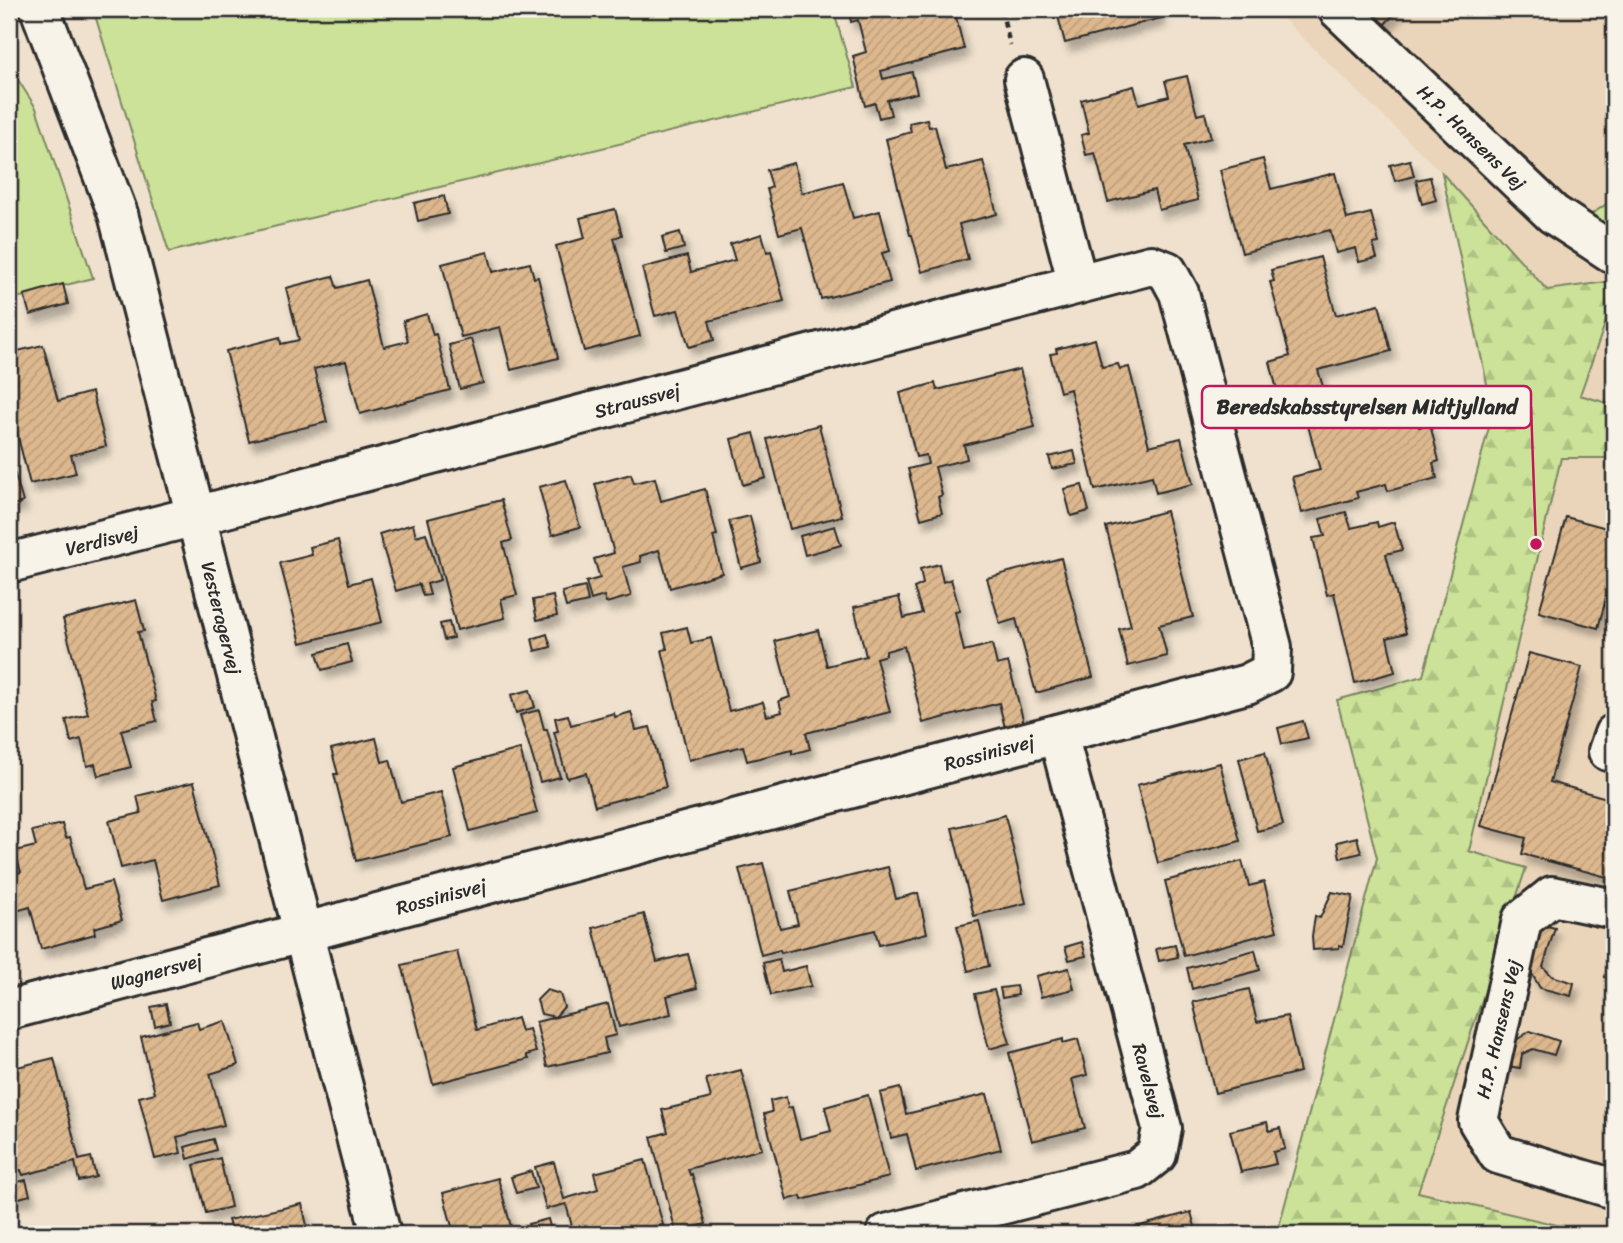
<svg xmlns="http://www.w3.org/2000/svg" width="1623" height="1243" font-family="Sriracha,sans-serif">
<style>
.built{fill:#ead5ba}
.forest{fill:url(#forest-firs);stroke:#7b8662;stroke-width:2}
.park{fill:#cbe298;stroke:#7b8662;stroke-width:2}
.building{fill:url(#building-hatch);stroke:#2b2b2b;stroke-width:2;filter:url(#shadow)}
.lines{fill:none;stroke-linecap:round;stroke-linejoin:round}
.minor-casing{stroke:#2b2b2b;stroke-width:44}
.path{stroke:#2b2b2b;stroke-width:4.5;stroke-dasharray:7 5;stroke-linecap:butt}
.minor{stroke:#f7f3e8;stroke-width:38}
.labels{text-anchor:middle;stroke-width:7;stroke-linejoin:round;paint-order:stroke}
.street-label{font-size:19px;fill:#2b2b2b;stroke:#f7f3e8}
.leader{fill:none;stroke:#c2185b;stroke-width:2.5}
.callout-dot{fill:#c2185b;stroke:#f7f3e8;stroke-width:2.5}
.callout{fill:#f7f3e8;stroke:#c2185b;stroke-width:2.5}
.callout-label{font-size:21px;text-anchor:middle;font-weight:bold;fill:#2b2b2b}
</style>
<defs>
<pattern id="forest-firs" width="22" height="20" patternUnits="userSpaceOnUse" patternTransform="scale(1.75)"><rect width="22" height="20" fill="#cbe298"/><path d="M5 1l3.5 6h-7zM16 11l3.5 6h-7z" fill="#aec283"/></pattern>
<pattern id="building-hatch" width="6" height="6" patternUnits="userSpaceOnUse" patternTransform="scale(1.75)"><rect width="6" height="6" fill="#ddb88e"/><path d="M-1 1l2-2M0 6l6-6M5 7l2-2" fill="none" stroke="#be9e7b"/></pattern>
<filter id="shadow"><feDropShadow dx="4.5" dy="8" stdDeviation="3.5" flood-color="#0004"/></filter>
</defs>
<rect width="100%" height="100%" fill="#efe1cd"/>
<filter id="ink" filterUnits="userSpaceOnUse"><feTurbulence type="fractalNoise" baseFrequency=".0143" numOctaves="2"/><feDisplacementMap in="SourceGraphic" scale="14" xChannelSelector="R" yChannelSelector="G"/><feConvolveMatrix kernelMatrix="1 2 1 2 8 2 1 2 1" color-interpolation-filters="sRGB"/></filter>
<g filter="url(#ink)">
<polygon class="built" points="1273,9 1614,9 1614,1234 1376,1234 1283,1212 1377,858 1337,700 1423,676 1493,412 1442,173"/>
<g class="forest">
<polygon points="1442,173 1547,290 1614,281 1614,298 1580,395 1614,405 1614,458 1561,458 1469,851 1526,868 1418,1192 1595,1234 1277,1234 1377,858 1337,700 1423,676 1493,412"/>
<polygon points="1614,199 1614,228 1586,218"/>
</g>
<g class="park">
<polygon points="93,9 833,9 856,87 169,252"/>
<polygon points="9,66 36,108 93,278 9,300"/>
</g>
<g class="building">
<polygon points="848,9 954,9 964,49 881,71 883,79 912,72 917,93 887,100 891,115 879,118 875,103 865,106 853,56 866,52 858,20 851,22"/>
<polygon points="1056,9 1159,9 1161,18 1065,43"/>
<polygon points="1365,9 1399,9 1383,26"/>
<polygon points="1187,76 1197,115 1205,113 1211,138 1184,145 1198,200 1159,210 1154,190 1108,202 1095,153 1086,155 1081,135 1089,133 1081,100 1134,86 1139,104 1169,96 1165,81"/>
<polygon points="927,119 929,127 935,126 946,170 983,161 997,214 959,224 968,259 922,272 912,235 910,235 886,139 911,132 909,123"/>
<polygon points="1263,159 1271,189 1335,173 1347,219 1371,213 1379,243 1373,244 1377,258 1359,262 1356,248 1336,253 1330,230 1242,253 1220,170"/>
<polygon points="1410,160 1414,176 1395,181 1390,165"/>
<polygon points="794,163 802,193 843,182 853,218 880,211 890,251 882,253 890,282 821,299 802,228 779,234 767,189 772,187 767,170"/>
<polygon points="1430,177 1436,200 1422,204 1416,180"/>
<polygon points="444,196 448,214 418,221 414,203"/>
<polygon points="615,209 622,235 614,238 640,336 584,351 556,246 585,238 580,218"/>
<polygon points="680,232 684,248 666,253 662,237"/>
<polygon points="762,234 767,252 771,251 784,301 709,321 714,340 689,347 678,310 655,316 642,268 687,256 691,272 735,260 730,244"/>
<polygon points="488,252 493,272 530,263 534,278 538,277 558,358 511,370 500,327 461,337 442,264"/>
<polygon points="1320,257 1336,315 1379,304 1391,351 1318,370 1327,400 1361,390 1371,428 1387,424 1384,413 1414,405 1419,427 1430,424 1439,461 1433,463 1437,478 1388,491 1386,484 1356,492 1358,498 1302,513 1292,477 1320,470 1304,411 1294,413 1289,395 1279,398 1270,362 1290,356 1270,282 1274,281 1271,270"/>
<polygon points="333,276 337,288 367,280 384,347 408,341 403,321 427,314 433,335 436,334 450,390 360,414 346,361 314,369 327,422 249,441 226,351 280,337 281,344 299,340 286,288"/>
<polygon points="63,284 68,304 30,315 24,295"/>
<polygon points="471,339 483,383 460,389 449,345"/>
<polygon points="1095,339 1102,367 1118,364 1120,369 1129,367 1149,446 1181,438 1193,484 1156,493 1152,476 1095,490 1070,389 1060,392 1050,354 1057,353 1056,349"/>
<polygon points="43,345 58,401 92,392 106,446 71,455 76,473 30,484 9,402 9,353"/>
<polygon points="1020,369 1035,427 964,445 967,459 935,467 942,495 938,497 942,513 921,519 908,469 928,464 926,455 916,457 900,393 935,383 937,390"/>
<polygon points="819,425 842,516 790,529 767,439"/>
<polygon points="754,433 766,478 743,485 731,439"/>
<polygon points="1074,451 1077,464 1052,469 1049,457"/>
<polygon points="9,454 23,502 9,506"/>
<polygon points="631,474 634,483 655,478 661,501 705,489 717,535 713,536 722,573 670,588 659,550 640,556 641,562 623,567 631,596 606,603 604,596 591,600 586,582 600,578 594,559 614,553 595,484"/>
<polygon points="566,480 580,527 552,535 539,487"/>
<polygon points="1082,485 1089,511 1071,516 1064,489"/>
<polygon points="501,500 512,540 503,543 517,595 501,599 505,618 457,630 428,519"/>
<polygon points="1166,511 1193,617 1159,625 1167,656 1128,666 1119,629 1131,626 1106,527"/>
<polygon points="1346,512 1351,528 1377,522 1378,527 1394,522 1402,550 1386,554 1406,633 1387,638 1395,672 1355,683 1334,593 1327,595 1313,538 1325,536 1320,519"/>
<polygon points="750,516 761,562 741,568 729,521"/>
<polygon points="1566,517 1614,530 1614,569 1598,628 1539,612"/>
<polygon points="413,524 416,536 426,533 440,580 427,584 430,595 423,596 419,584 396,591 379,534"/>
<polygon points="835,526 841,545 805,555 800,536"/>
<polygon points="338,540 349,584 371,578 382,622 301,643 280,563 312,555 310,547"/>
<polygon points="1061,558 1093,677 1036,693 1016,619 1000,624 987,578"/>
<polygon points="939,564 943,582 951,579 960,611 955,612 964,651 992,644 997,665 1008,662 1024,723 1005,728 999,703 923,723 904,646 886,651 886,655 876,658 890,712 806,733 810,749 792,754 792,750 747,761 743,746 689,760 662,650 667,649 663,633 687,627 691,643 711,638 729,711 763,702 767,716 782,712 779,701 790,697 775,641 818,630 827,666 866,656 854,607 899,597 904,618 922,613 914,588 923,584 920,569"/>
<polygon points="585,587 588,602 566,607 562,592"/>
<polygon points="553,596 557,616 537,620 533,600"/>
<polygon points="136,600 144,631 138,632 156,701 152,702 157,721 121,730 131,767 98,776 95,764 87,766 81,739 71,742 66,720 88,714 63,619"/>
<polygon points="449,622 453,638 444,640 440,624"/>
<polygon points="547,634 551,647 535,651 532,639"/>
<polygon points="347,644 352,662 322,670 317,653"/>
<polygon points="1529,653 1582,667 1550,782 1614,800 1614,879 1522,854 1526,838 1481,826"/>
<polygon points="530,690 535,707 516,713 511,695"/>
<polygon points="539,710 544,729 547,729 560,777 540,782 520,715"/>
<polygon points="631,712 636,730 650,727 666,787 595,806 586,773 567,778 554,732 558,731 555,718 568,715 571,725 614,713 615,717"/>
<polygon points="1303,721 1308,738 1282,744 1278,728"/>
<polygon points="376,738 382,762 390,760 401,802 441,792 452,837 356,861 334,774 338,774 331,749"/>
<polygon points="520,749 537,813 470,831 453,767"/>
<polygon points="1265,752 1283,825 1257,831 1239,759"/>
<polygon points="1220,763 1240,841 1158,863 1137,785"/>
<polygon points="194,782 220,885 163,900 153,860 121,868 109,821 141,813 137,796"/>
<polygon points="1005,815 1026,903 974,916 952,828"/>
<polygon points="62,824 66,838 70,837 84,889 111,882 122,920 94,928 95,934 41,949 30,907 9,913 9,837 18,873 21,872 15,851 36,846 32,831"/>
<polygon points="1357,837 1361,853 1340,858 1337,842"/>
<polygon points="1242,861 1249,886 1264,882 1277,931 1184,956 1165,881"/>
<polygon points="763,863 780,928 798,924 790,891 888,867 896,899 918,893 927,933 879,945 875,930 781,953 780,950 761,955 739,869"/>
<polygon points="1332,892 1353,896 1343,946 1339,945 1339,948 1313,950 1312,936 1315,916 1320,918"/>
<polygon points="644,914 657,962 688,954 697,988 667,996 671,1014 619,1027 593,928"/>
<polygon points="979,921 989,966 968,971 957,926"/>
<polygon points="1540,924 1555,928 1543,967 1552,976 1574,983 1571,996 1540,988 1528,967"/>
<polygon points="1082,942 1086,956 1069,960 1065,947"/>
<polygon points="1175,945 1178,957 1159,961 1156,949"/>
<polygon points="1614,946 1614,980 1605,977"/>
<polygon points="1255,950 1260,970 1192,989 1187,968"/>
<polygon points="457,951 477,1030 517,1018 521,1031 529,1029 536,1052 526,1055 528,1059 433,1084 402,965"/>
<polygon points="779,959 782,972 806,966 811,986 771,995 763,963"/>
<polygon points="1069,968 1074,989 1041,997 1036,976"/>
<polygon points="1016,986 1018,995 1002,998 1000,988"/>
<polygon points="1249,989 1257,1022 1287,1016 1300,1072 1215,1093 1193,1002"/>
<polygon points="547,990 560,994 564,1007 555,1017 541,1014 537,1000"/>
<polygon points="994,990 1010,1043 989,1049 975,994"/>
<polygon points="166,1004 170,1022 155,1026 151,1007"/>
<polygon points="608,1004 616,1035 604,1038 607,1053 547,1067 536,1022"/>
<polygon points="225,1021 238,1065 210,1074 224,1125 177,1137 181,1153 155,1159 139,1097 155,1093 141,1037 197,1022 199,1029"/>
<polygon points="1530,1031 1559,1041 1554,1055 1533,1049 1522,1054 1520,1068 1507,1066 1512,1043"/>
<polygon points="1063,1039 1063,1043 1078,1039 1087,1075 1072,1079 1085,1128 1032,1141 1009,1053"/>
<polygon points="54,1058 79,1160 91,1157 96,1177 79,1181 75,1162 23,1175 21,1170 9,1173 9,1069"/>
<polygon points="741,1070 762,1149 688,1169 690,1175 692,1174 706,1224 676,1232 651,1137 668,1132 662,1110 711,1098 706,1079"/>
<polygon points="900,1088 906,1114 987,1094 1001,1149 916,1171 907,1134 891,1138 880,1093"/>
<polygon points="868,1095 889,1177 802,1200 801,1196 787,1200 764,1114 772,1112 770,1101 786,1097 788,1108 792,1107 800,1139 831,1131 825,1107"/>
<polygon points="1267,1122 1269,1131 1280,1128 1285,1149 1273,1152 1276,1164 1241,1172 1230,1131"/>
<polygon points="213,1139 216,1150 188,1159 185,1147"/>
<polygon points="220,1158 231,1207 206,1213 194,1165"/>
<polygon points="645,1160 663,1225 628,1234 574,1234 566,1204 546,1209 535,1167 554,1162 564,1199 598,1189 594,1173"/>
<polygon points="531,1171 536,1188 516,1193 511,1177"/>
<polygon points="498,1178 513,1234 454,1234 443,1193"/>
<polygon points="26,1180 30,1195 12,1200 9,1184"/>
<polygon points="302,1204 309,1234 232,1234 228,1220"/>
<polygon points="1191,1212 1197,1234 1126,1234 1125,1230"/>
<polygon points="548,1219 552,1234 531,1234 528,1224"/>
</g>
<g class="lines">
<g class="minor-casing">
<g id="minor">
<polyline points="40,9 118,214 381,1234"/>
<polyline points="1338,9 1553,214 1614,254"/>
<polyline points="1024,79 1078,284"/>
<polyline points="9,563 196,516 1151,265 1167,271 1179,293 1272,647 1271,672 1247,684 9,1010"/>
<polyline points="1608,751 1614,734"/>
<polyline points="1614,909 1552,896 1522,920 1478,1121 1498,1154 1614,1189"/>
<polyline points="886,1234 1137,1170 1157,1154 1162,1128 1058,734"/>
</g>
</g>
<polyline class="path" points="1001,9 1010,45"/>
<use href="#minor" class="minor"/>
</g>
</g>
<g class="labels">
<g class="street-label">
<text transform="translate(1472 137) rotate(44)" y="7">H.P. Hansens Vej</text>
<text transform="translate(637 400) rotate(-15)" y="7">Straussvej</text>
<text transform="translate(102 540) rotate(-14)" y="7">Verdisvej</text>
<text transform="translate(222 618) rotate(76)" y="7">Vesteragervej</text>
<text transform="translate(989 752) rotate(-15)" y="7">Rossinisvej</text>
<text transform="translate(441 896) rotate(-15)" y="7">Rossinisvej</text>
<text transform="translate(156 971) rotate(-15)" y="7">Wagnersvej</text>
<text transform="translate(1498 1029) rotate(-77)" y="7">H.P. Hansens Vej</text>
<text transform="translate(1149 1081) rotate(75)" y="7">Ravelsvej</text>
</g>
</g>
<path class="leader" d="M1536 544L1531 407"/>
<circle class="callout-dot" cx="1536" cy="544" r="7"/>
<rect class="callout" x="1202" y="386" width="329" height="42" rx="7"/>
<g class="callout-label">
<text x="1367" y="414">Beredskabsstyrelsen Midtjylland</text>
</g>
<rect width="1623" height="1243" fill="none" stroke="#f7f3e8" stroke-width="35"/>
<rect x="18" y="18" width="1588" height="1208" fill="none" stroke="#2b2b2b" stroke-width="2.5" filter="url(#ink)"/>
</svg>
